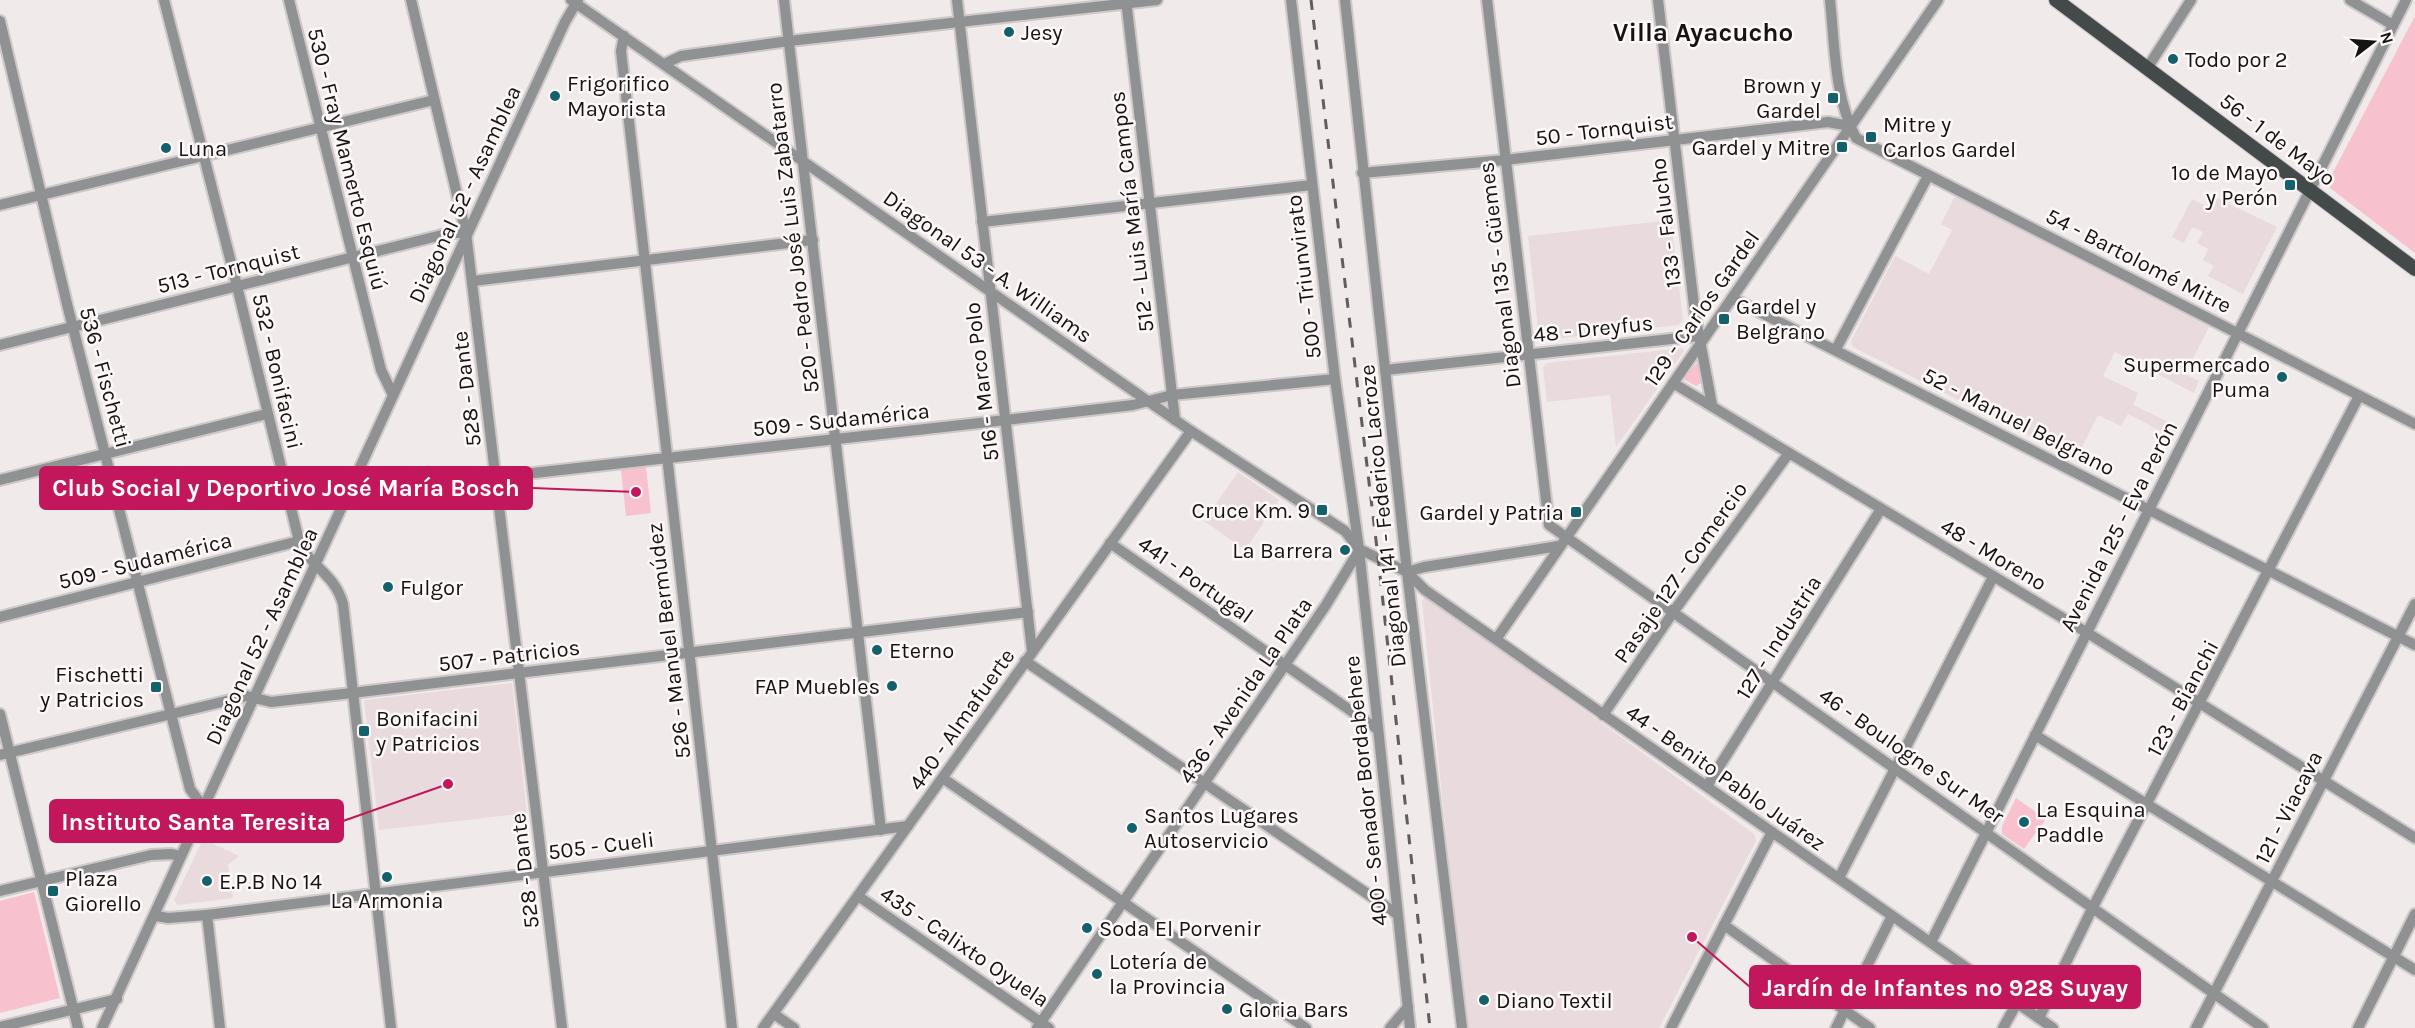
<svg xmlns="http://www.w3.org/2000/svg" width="2415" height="1028" font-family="Karla,sans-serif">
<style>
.built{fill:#e9dadd}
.green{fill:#f7c2ce}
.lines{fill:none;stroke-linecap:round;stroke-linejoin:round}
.minor-casing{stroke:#cec8c8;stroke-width:14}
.major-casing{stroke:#cec8c8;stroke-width:16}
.minor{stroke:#8f9192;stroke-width:10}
.major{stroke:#444949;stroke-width:14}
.rail{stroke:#615d5d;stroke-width:3;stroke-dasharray:10 10;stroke-linecap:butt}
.poi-dot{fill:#14616c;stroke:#fef8f9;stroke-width:2}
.labels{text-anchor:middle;stroke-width:5;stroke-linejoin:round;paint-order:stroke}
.poi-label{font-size:22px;fill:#151313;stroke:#fef8f9;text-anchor:start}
.street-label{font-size:22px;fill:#151313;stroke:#fef8f9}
.quarter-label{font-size:26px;font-weight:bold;fill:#151313;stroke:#fef8f9}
.leader{fill:none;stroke:#c2185b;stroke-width:2}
.callout-dot{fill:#c2185b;stroke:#fef8f9;stroke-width:2}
.callout{fill:#c2185b;stroke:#c2185b;stroke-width:2}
.callout-label{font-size:24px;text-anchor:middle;font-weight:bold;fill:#fff}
</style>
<rect width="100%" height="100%" fill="#f1eaeb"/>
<g class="built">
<polygon points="1955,196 2209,327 2185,374 2199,381 2194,393 2115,352 2103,376 2138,393 2133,405 2177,426 2172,437 2128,414 2121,426 2098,415 2076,459 1853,347 1851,341 1895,256 1929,274 1952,230 1941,224"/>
<polygon points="2213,196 2277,227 2243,294 2208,276 2214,266 2203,260 2208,249 2197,243 2203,232 2192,227 2184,243 2172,237 2192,199 2206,206"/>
<polygon points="1671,220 1683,320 1678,325 1544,340 1539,336 1528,236"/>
<polygon points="1682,348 1684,351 1616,447 1610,395 1547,402 1543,368 1547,363"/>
<polygon points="1238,472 1279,500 1245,550 1204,521"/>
<polygon points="1427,596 1754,834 1756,841 1659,1028 1466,1028 1422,601"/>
<polygon points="512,683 527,813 379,830 364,700"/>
<polygon points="203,839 239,856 228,865 233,898 178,905 174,900"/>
</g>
<g class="green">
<polygon points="2415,16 2415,253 2330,188 2329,180"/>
<polygon points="1697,363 1703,382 1696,386 1685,380 1685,376"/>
<polygon points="646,467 651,513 626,516 621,470"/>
<polygon points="2016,798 2046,819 2024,849 2002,834 2002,826"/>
<polygon points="34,892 60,998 0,1013 0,901"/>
</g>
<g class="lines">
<g class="minor-casing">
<g id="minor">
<path d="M164,0L237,286L299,541C311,568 335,574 343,604L391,1028"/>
<polyline points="289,0 381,370 393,395"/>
<polyline points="411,0 466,233 562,1028"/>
<polyline points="571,0 1191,431 1345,531 1359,549 1407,572 1425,590 2053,1028"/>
<polyline points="784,0 881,830"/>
<polyline points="957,0 1032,651"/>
<polyline points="1126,0 1175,420"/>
<polyline points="1291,0 1335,379 1359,549 1410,1028"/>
<polyline points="1345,0 1407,572 1462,1028"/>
<polyline points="1487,0 1549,525 2263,1028"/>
<polyline points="1658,0 1695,314 1712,405"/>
<path d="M1830,0C1835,47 1834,96 1856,138L2415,424"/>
<polyline points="2350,0 2393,25"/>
<polyline points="0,21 67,304 190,789 204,808"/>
<polyline points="624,36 621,51 732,1028"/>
<polyline points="664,64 681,56 789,41 1157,0"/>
<polyline points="2148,67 2191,0"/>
<polyline points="1362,173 1505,160 1828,122 1850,126"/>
<polyline points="0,205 434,100"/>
<polyline points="982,222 1312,185"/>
<polyline points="473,281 813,240"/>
<polyline points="1732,298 2415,645"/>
<polyline points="0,345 450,233 466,233"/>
<polyline points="1836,349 1928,176"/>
<polyline points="1385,370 1699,336"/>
<polyline points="1673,383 2086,632 2415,838"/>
<polyline points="0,480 267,414"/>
<polyline points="351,490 364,492 1006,420 1133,405 1172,395 1335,379"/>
<polyline points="1110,543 1377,729"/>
<polyline points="1407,572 1424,567 1559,546"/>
<polyline points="0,617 299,541"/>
<polyline points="1497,638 1938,0"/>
<polyline points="1025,661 1397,914"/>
<polyline points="0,714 78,1028"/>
<polyline points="1603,715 1674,611 1789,453"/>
<polyline points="2035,735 2415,970"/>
<polyline points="0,755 247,696 271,702 352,693 1028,612"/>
<polyline points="944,779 1306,1028"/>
<polyline points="1707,786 1881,509"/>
<polyline points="1839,878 1993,577"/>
<polyline points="0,891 151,855 171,854 180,856"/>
<polyline points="858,896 1049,1028"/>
<polyline points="207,915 220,1028"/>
<polyline points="156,916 168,918 207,915 908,826"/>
<polyline points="1724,925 1870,1028"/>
<polyline points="1931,942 2406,0"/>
<polyline points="774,1014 794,1028"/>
<polyline points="2039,1018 2093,907 2359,396"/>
<polyline points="0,1027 117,999"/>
<polyline points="102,1028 565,22 578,0"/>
<polyline points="763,1028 1191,431"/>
<polyline points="1037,1028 1326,605 1358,552"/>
<polyline points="1390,1028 1408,1007"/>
<polyline points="1671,1028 1772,832"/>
<polyline points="1836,1028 1892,916"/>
<polyline points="2003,1028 2017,1003"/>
<polyline points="2196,1028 2415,604"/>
<polyline points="2358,1028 2415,914"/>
</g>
</g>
<g class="major-casing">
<polyline id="major" points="2056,0 2415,269"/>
</g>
<use href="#minor" class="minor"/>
<use href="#major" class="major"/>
<polyline class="rail" points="1311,0 1378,557 1430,1028"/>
</g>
<g class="poi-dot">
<circle cx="1009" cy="32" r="6"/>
<circle cx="2173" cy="59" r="6"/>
<circle cx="555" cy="96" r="6"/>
<rect x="1827" y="92" width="12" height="12" rx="3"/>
<rect x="1865" y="131" width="12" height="12" rx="3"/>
<rect x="1836" y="141" width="12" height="12" rx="3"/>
<circle cx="166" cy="148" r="6"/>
<rect x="2284" y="179" width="12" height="12" rx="3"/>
<rect x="1718" y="313" width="12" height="12" rx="3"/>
<circle cx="2282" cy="377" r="6"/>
<rect x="1316" y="504" width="12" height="12" rx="3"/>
<rect x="1570" y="506" width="12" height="12" rx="3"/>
<circle cx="1345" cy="550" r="6"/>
<circle cx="388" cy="587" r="6"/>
<circle cx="877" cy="650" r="6"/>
<circle cx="892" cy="686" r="6"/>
<rect x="150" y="681" width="12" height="12" rx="3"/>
<rect x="358" y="725" width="12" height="12" rx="3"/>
<circle cx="2024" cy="822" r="6"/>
<circle cx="1132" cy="828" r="6"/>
<circle cx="387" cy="877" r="6"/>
<circle cx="207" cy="881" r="6"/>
<rect x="47" y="885" width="12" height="12" rx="3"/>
<circle cx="1087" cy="928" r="6"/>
<circle cx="1097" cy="974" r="6"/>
<circle cx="1484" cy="1000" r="6"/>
<circle cx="1227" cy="1009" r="6"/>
</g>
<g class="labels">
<g class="poi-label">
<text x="1021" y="40">Jesy</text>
<text x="2185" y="67">Todo por 2</text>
<text x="567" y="91">Frigorifico<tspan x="567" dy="25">Mayorista</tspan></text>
<text x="1821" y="93" text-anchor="end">Brown y<tspan x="1821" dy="25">Gardel</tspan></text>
<text x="1883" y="132">Mitre y<tspan x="1883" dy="25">Carlos Gardel</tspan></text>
<text x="1830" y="155" text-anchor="end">Gardel y Mitre</text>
<text x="178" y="156">Luna</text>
<text x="2278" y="180" text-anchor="end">1º de Mayo<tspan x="2278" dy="25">y Perón</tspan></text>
<text x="1736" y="314">Gardel y<tspan x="1736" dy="25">Belgrano</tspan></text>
<text x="2270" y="372" text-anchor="end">Supermercado<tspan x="2270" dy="25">Puma</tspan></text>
<text x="1310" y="518" text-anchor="end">Cruce Km. 9</text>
<text x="1564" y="520" text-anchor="end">Gardel y Patria</text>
<text x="1333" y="558" text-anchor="end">La Barrera</text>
<text x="400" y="595">Fulgor</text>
<text x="889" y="658">Eterno</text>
<text x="144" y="682" text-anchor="end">Fischetti<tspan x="144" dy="25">y Patricios</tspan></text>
<text x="880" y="694" text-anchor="end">FAP Muebles</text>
<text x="376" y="726">Bonifacini<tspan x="376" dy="25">y Patricios</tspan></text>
<text x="2036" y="817">La Esquina<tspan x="2036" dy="25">Paddle</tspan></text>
<text x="1144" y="823">Santos Lugares<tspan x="1144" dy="25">Autoservicio</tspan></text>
<text x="65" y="886">Plaza<tspan x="65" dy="25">Giorello</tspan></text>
<text x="219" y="889">E.P.B Nº 14</text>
<text x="387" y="908" text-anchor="middle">La Armonia</text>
<text x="1099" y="936">Soda El Porvenir</text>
<text x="1109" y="969">Lotería de<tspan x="1109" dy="25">la Provincia</tspan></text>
<text x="1496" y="1008">Diano Textil</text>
<text x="1239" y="1017">Gloria Bars</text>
</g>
<g class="street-label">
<text transform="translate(1604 129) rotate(-7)" y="8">50 - Tornquist</text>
<text transform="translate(2278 139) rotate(37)" y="8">56 - 1 de Mayo</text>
<text transform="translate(348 159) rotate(76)" y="8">530 - Fray Mamerto Esquiú</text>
<text transform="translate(464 194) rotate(-65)" y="8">Diagonal 52 - Asamblea</text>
<text transform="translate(1131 212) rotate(-97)" y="8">512 - Luis María Campos</text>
<text transform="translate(1665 223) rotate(-97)" y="8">133 - Falucho</text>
<text transform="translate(792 238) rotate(-97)" y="8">520 - Pedro José Luis Zabatarro</text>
<text transform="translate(2139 260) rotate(27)" y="8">54 - Bartolomé Mitre</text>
<text transform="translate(988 266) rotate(35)" y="8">Diagonal 53 - A. Williams</text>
<text transform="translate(228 268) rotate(-14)" y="8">513 - Tornquist</text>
<text transform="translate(1499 275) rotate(-97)" y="8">Diagonal 135 - Güemes</text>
<text transform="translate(1303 277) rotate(-97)" y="8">500 - Triunvirato</text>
<text transform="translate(1701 308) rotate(-55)" y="8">129 - Carlos Gardel</text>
<text transform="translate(1593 328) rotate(-6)" y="8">48 - Dreyfus</text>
<text transform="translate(278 371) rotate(77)" y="8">532 - Bonifacini</text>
<text transform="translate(106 377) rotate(75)" y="8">536 - Fischetti</text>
<text transform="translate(981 382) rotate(-97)" y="8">516 - Marco Polo</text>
<text transform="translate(466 389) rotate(-97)" y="8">528 - Dante</text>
<text transform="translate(841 419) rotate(-6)" y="8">509 - Sudamérica</text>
<text transform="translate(2019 421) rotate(27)" y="8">52 - Manuel Belgrano</text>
<text transform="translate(1382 516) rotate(-96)" y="8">Diagonal 141 - Federico Lacroze</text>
<text transform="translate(2118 526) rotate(-63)" y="8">Avenida 125 - Eva Perón</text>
<text transform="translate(1994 554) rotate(31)" y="8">48 - Moreno</text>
<text transform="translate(145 560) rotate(-14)" y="8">509 - Sudamérica</text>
<text transform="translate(1680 572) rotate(-55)" y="8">Pasaje 127 - Comercio</text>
<text transform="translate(1196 579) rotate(35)" y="8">441 - Portugal</text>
<text transform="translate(261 636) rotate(-65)" y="8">Diagonal 52 - Asamblea</text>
<text transform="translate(1778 637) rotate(-58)" y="8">127 - Industria</text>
<text transform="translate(668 641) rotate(-97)" y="8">526 - Manuel Bermúdez</text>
<text transform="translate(509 655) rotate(-7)" y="8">507 - Patricios</text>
<text transform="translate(1245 690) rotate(-56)" y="8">436 - Avenida La Plata</text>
<text transform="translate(2182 698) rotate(-62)" y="8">123 - Bianchi</text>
<text transform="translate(961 719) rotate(-55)" y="8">440 - Almafuerte</text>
<text transform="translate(1912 755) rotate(35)" y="8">46 - Boulogne Sur Mer</text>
<text transform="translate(1726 777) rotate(35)" y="8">44 - Benito Pablo Juárez</text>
<text transform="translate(1365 791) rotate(-96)" y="8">400 - Senador Bordabehere</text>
<text transform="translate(2288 807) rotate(-63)" y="8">121 - Viacava</text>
<text transform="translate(601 845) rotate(-7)" y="8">505 - Cueli</text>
<text transform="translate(524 871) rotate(-97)" y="8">528 - Dante</text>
<text transform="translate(965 946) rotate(34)" y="8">435 - Calixto Oyuela</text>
</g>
<g class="quarter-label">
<text x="1703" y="41">Villa Ayacucho</text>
</g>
</g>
<path class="leader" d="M636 492L532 488M448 784L343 821M1692 937L1750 987"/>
<g class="callout-dot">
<circle cx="636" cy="492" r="6"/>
<circle cx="448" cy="784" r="6"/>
<circle cx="1692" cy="937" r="6"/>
</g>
<g class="callout">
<rect x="40" y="467" width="492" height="42" rx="6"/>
<rect x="50" y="800" width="293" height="42" rx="6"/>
<rect x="1750" y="966" width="390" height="42" rx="6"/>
</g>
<g class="callout-label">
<text x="286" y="496">Club Social y Deportivo José María Bosch</text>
<text x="196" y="830">Instituto Santa Teresita</text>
<text x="1945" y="996">Jardín de Infantes nº 928 Suyay</text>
</g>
<g transform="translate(2373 42) rotate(73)" stroke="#fef8f9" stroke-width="4.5" paint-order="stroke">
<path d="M0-4.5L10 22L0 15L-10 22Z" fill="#151313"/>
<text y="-9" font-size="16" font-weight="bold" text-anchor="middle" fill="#151313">N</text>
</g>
</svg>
